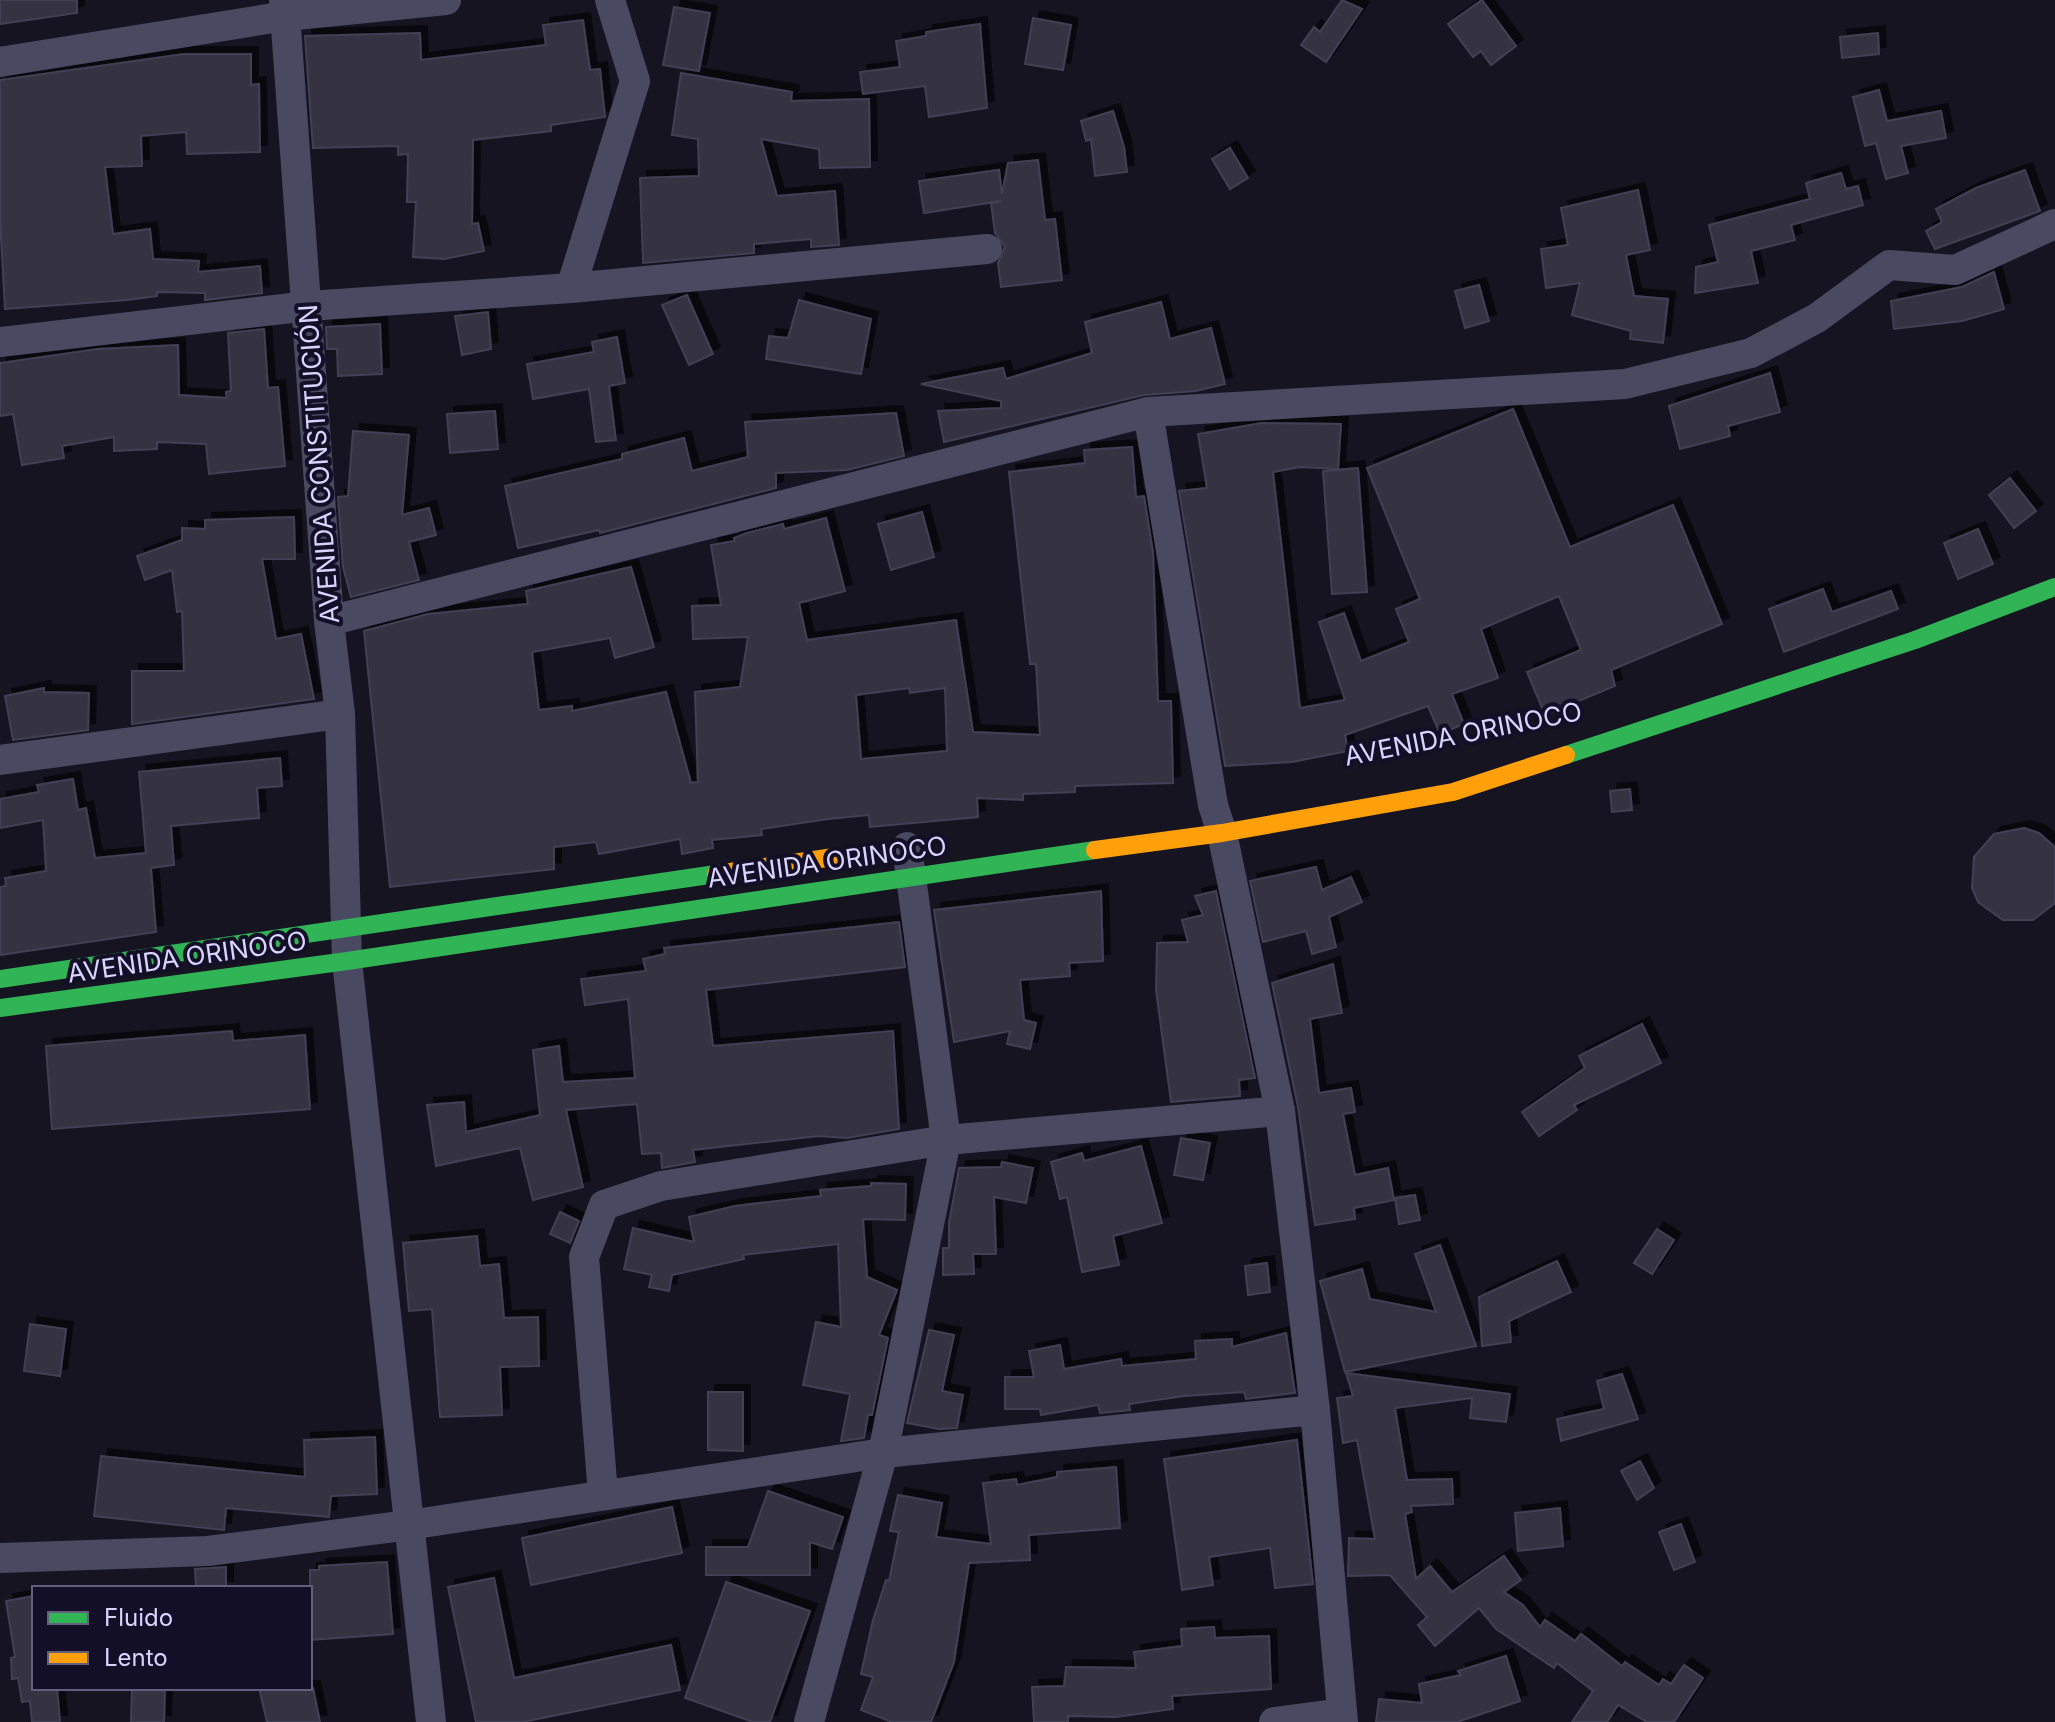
<svg xmlns="http://www.w3.org/2000/svg" width="2055" height="1722" font-family="Inter,sans-serif">
<style>
.building{fill:#343243;stroke:#433f54;stroke-width:2;fill-rule:evenodd;filter:url(#shadow)}
.lines{fill:none;stroke-linecap:round;stroke-linejoin:round}
.street{stroke:#4a4962;stroke-width:30}
.fast{stroke:#30b455;stroke-width:18}
.slow{stroke:#ff9f0a;stroke-width:18}
.labels{text-anchor:middle;stroke-width:8;stroke-linejoin:round;paint-order:stroke}
.street-label{font-size:26px;fill:#d9d4ff;stroke:#130f26}
</style>
<defs>
<filter id="shadow"><feDropShadow dx="7" dy="-7" stdDeviation="0" flood-color="#0009"/></filter>
</defs>
<rect width="100%" height="100%" fill="#161421"/>
<g class="building">
<polygon points="0,0 77,0 77,13 0,24"/>
<polygon points="1342,0 1362,9 1326,62 1301,45 1314,27 1320,32"/>
<polygon points="1482,0 1516,46 1491,65 1481,51 1473,57 1448,24"/>
<polygon points="674,7 710,13 699,71 663,65"/>
<polygon points="1033,18 1071,25 1063,70 1025,64"/>
<polygon points="583,20 590,70 600,69 605,117 551,125 551,131 473,140 472,224 478,223 484,251 444,259 413,257 416,202 407,202 408,154 398,155 398,146 313,148 305,36 420,33 421,60 546,45 543,25"/>
<polygon points="980,24 987,108 929,117 925,86 863,94 860,72 900,67 896,41 926,36 926,32"/>
<polygon points="1878,33 1879,54 1842,58 1840,37"/>
<polygon points="184,54 251,54 251,85 259,84 260,152 187,154 186,132 141,136 142,166 105,167 113,234 150,229 153,259 199,261 198,272 260,266 262,293 205,300 205,293 157,292 157,296 127,300 5,309 0,219 0,80"/>
<polygon points="681,73 792,92 791,101 869,99 870,167 820,168 819,149 761,139 777,196 835,191 839,245 811,247 811,239 754,244 754,253 643,263 640,178 699,176 698,139 672,135"/>
<polygon points="1879,90 1887,121 1941,111 1946,138 1901,146 1908,173 1886,179 1876,143 1865,146 1853,97"/>
<polygon points="1113,111 1124,147 1127,172 1095,176 1091,139 1086,141 1081,121"/>
<polygon points="1230,148 1248,178 1230,189 1212,159"/>
<polygon points="1038,160 1045,220 1055,219 1062,280 1001,287 998,263 1005,247 995,233 991,203 1001,201 924,213 919,181 999,170 1002,194 1008,163"/>
<polygon points="2025,170 2040,211 1935,249 1926,231 1942,222 1936,209 1976,188"/>
<polygon points="1841,173 1846,189 1858,186 1863,205 1791,225 1795,240 1751,251 1758,283 1695,293 1696,267 1718,262 1709,225 1810,199 1806,183"/>
<polygon points="1638,190 1650,250 1626,255 1634,296 1668,299 1663,343 1630,339 1631,331 1572,315 1580,283 1546,288 1541,249 1568,245 1561,208"/>
<polygon points="1994,272 2004,309 1962,321 1894,329 1891,301 1962,287"/>
<polygon points="1479,285 1489,321 1465,328 1455,291"/>
<polygon points="687,295 713,354 689,365 662,305"/>
<polygon points="799,300 871,319 861,374 766,359 769,336 788,338"/>
<polygon points="1161,302 1170,339 1211,328 1225,384 1196,391 1144,395 944,442 938,411 1001,408 1001,401 921,384 1003,368 1006,379 1092,353 1085,322"/>
<polygon points="488,312 491,349 462,355 455,316"/>
<polygon points="380,324 382,374 338,376 337,349 327,349 326,327"/>
<polygon points="264,329 268,388 278,387 285,466 209,474 206,444 157,442 157,449 114,451 114,437 62,446 64,458 22,465 13,414 0,416 0,363 98,349 178,345 179,395 227,398 226,392 231,391 228,333"/>
<polygon points="617,337 625,383 609,386 616,440 596,442 589,389 533,399 527,364 594,352 592,342"/>
<polygon points="1770,373 1780,412 1728,426 1730,436 1680,449 1669,406"/>
<polygon points="1513,409 1570,547 1673,505 1722,624 1611,670 1615,686 1545,715 1527,672 1581,650 1559,596 1481,629 1498,678 1452,694 1464,724 1440,734 1428,706 1345,735 1348,751 1292,762 1225,766 1179,491 1207,488 1198,434 1262,423 1341,424 1338,469 1300,467 1273,472 1300,708 1345,700 1319,622 1344,613 1361,661 1409,642 1396,609 1420,599 1367,468"/>
<polygon points="495,411 498,449 450,453 447,414"/>
<polygon points="896,413 904,456 847,470 776,473 776,488 600,533 599,530 518,548 505,486 622,459 622,454 684,438 692,471 748,457 745,422"/>
<polygon points="353,431 409,435 402,515 429,508 436,535 409,542 419,580 351,597 343,567 338,497 348,496"/>
<path d="M1132,447L1136,497L1144,496L1153,552L1158,701H1171L1173,783L1075,786V792L1023,794V800L977,798L978,817L870,827L869,815L828,819L761,829L762,835L712,840L713,848L682,854L680,839L599,854L596,842L554,847V869L390,887L364,631L428,614L528,604L526,591L631,567L654,647L615,658L610,638L532,652L539,710L572,706V711L666,692L691,783L698,782L695,692L740,687L748,637L693,639L692,606L721,605L711,545L735,541L734,538L747,533L783,524L784,529L826,518L845,591L799,603L807,640L956,620L973,732L1040,735L1036,664H1030L1009,472L1085,463L1084,450ZM909,688L910,693L945,688L947,751L861,759L856,695Z"/>
<polygon points="1358,468 1367,592 1332,594 1323,471"/>
<polygon points="2010,478 2036,511 2014,528 1989,495"/>
<polygon points="922,512 934,557 891,570 878,524"/>
<polygon points="294,517 295,559 262,559 276,639 301,634 314,699 132,724 132,671 184,671 182,611 177,612 172,570 145,580 137,556 182,540 182,528 205,529 205,520"/>
<polygon points="1978,529 1993,564 1958,579 1944,543"/>
<polygon points="1823,589 1832,612 1891,591 1898,609 1784,652 1769,609"/>
<polygon points="44,688 44,692 89,693 88,730 13,740 5,696"/>
<polygon points="280,758 282,786 257,788 259,818 171,826 174,865 151,868 156,932 0,955 0,887 6,886 5,878 46,871 43,820 0,828 0,799 39,792 37,785 73,779 78,810 86,808 95,858 146,853 139,772"/>
<polygon points="1630,789 1632,810 1612,812 1610,791"/>
<polygon points="2024,828 2039,833 2055,847 2055,903 2033,920 2003,920 1978,902 1972,888 1974,857 1994,834"/>
<polygon points="1316,867 1322,890 1351,877 1362,902 1329,917 1336,947 1312,954 1306,931 1263,942 1250,881"/>
<polygon points="1101,891 1103,961 1069,963 1070,976 1020,980 1024,1020 1036,1023 1030,1049 1007,1044 1010,1031 954,1042 934,910"/>
<polygon points="1216,891 1255,1078 1239,1080 1240,1096 1171,1102 1156,990 1157,943 1188,942 1182,920 1203,915 1195,896"/>
<polygon points="899,922 905,967 706,990 713,1046 893,1031 899,1129 847,1138 819,1136 693,1150 695,1162 662,1168 661,1153 642,1154 637,1104 566,1110 583,1187 533,1200 520,1148 436,1166 427,1105 464,1102 466,1132 540,1115 533,1050 559,1046 563,1082 635,1078 628,999 585,1005 581,979 646,971 643,959 665,954 664,948"/>
<polygon points="1333,964 1342,1013 1310,1019 1319,1093 1351,1088 1355,1112 1343,1114 1355,1175 1388,1168 1394,1200 1354,1208 1355,1219 1315,1225 1298,1107 1272,983"/>
<polygon points="1642,1024 1661,1063 1574,1105 1577,1110 1539,1136 1522,1112 1585,1068 1579,1056"/>
<polygon points="232,1031 233,1041 305,1035 310,1109 52,1129 46,1046"/>
<polygon points="1181,1138 1210,1143 1203,1180 1174,1175"/>
<polygon points="1141,1146 1162,1223 1113,1236 1119,1265 1082,1272 1067,1197 1060,1199 1051,1162 1082,1153 1084,1161"/>
<polygon points="1002,1162 1033,1168 1026,1203 994,1197 996,1254 973,1254 974,1274 943,1275 943,1248 949,1248 949,1223 959,1168 1001,1167"/>
<polygon points="871,1183 906,1184 905,1220 863,1219 867,1277 897,1290 879,1335 888,1338 872,1415 868,1415 864,1438 841,1441 850,1394 803,1385 816,1322 841,1327 838,1244 743,1255 744,1259 672,1275 669,1291 649,1287 652,1275 624,1269 633,1228 694,1242 689,1217 735,1206 821,1196 820,1190 871,1186"/>
<polygon points="1415,1195 1420,1220 1399,1224 1395,1198"/>
<polygon points="560,1212 579,1221 570,1243 550,1234"/>
<polygon points="1657,1229 1674,1240 1652,1274 1634,1263"/>
<polygon points="477,1236 480,1266 499,1264 504,1318 538,1317 539,1366 500,1367 502,1415 440,1417 432,1309 409,1311 403,1243"/>
<polygon points="1440,1245 1476,1346 1345,1372 1320,1281 1362,1269 1370,1299 1436,1312 1415,1254"/>
<polygon points="1557,1261 1571,1292 1509,1321 1511,1342 1482,1346 1479,1297"/>
<polygon points="1267,1263 1270,1292 1248,1295 1245,1266"/>
<polygon points="30,1324 66,1329 60,1376 24,1371"/>
<polygon points="929,1330 954,1335 942,1391 963,1395 957,1428 939,1429 907,1423"/>
<polygon points="1286,1333 1295,1393 1246,1399 1244,1392 1184,1396 1129,1404 1130,1410 1100,1413 1098,1405 1041,1415 1040,1409 1005,1409 1005,1377 1034,1377 1029,1351 1060,1345 1064,1369 1121,1359 1122,1366 1196,1359 1195,1341 1232,1339 1232,1347"/>
<polygon points="1346,1373 1510,1394 1506,1422 1470,1418 1472,1398 1395,1408 1407,1480 1452,1479 1453,1504 1411,1506 1412,1512 1405,1514 1416,1579 1430,1566 1452,1592 1504,1556 1521,1580 1504,1592 1523,1605 1540,1627 1545,1620 1575,1641 1581,1634 1622,1666 1625,1662 1659,1685 1663,1679 1671,1684 1684,1665 1703,1678 1674,1722 1647,1722 1618,1705 1607,1722 1572,1722 1593,1691 1557,1663 1554,1668 1496,1629 1479,1608 1435,1646 1418,1625 1427,1617 1390,1575 1348,1576 1349,1538 1375,1539 1357,1440 1343,1443 1337,1398 1353,1396"/>
<polygon points="1622,1374 1638,1419 1561,1441 1557,1419 1604,1409 1597,1381"/>
<polygon points="708,1392 743,1392 743,1451 708,1450"/>
<polygon points="375,1437 377,1494 331,1496 329,1517 226,1508 224,1530 94,1516 101,1456 305,1477 304,1440"/>
<polygon points="1297,1440 1313,1584 1275,1588 1270,1548 1209,1557 1213,1585 1182,1590 1164,1459"/>
<polygon points="1640,1461 1654,1488 1637,1500 1621,1471"/>
<polygon points="1116,1467 1120,1528 1029,1535 1030,1560 969,1563 954,1662 931,1722 892,1722 861,1710 873,1677 861,1674 873,1620 886,1580 889,1581 899,1532 890,1531 898,1495 942,1503 936,1537 991,1544 983,1483 1016,1479 1017,1485 1057,1477 1057,1472"/>
<polygon points="768,1491 843,1517 832,1549 810,1542 810,1575 706,1575 706,1547 748,1547"/>
<polygon points="672,1507 682,1553 531,1585 522,1538"/>
<polygon points="1560,1508 1563,1546 1518,1551 1515,1513"/>
<polygon points="1681,1524 1695,1562 1674,1570 1659,1532"/>
<polygon points="387,1562 393,1634 310,1640 310,1570 319,1570 319,1566"/>
<polygon points="226,1567 226,1588 196,1588 195,1569"/>
<polygon points="494,1578 514,1678 671,1645 680,1690 523,1722 476,1722 448,1587"/>
<polygon points="726,1582 810,1611 770,1722 753,1722 685,1698"/>
<polygon points="34,1596 34,1688 57,1688 60,1722 32,1722 30,1701 22,1702 18,1678 12,1679 11,1658 15,1657 6,1601"/>
<polygon points="1214,1627 1215,1638 1269,1636 1271,1689 1172,1696 1173,1709 1116,1717 1068,1716 1068,1722 1034,1722 1032,1687 1064,1686 1066,1667 1136,1668 1134,1652 1182,1646 1181,1629"/>
<polygon points="1506,1656 1520,1701 1457,1722 1376,1722 1379,1699 1422,1703 1419,1684 1461,1675 1458,1671"/>
<polygon points="132,1688 165,1688 164,1722 131,1722"/>
<polygon points="259,1688 313,1688 320,1722 267,1722"/>
</g>
<g class="lines">
<g class="street">
<polyline points="284,0 329,621 340,714 347,961 431,1722"/>
<polyline points="0,62 286,16 446,0"/>
<polyline points="571,288 635,81 610,0"/>
<polyline points="0,342 308,306 571,288 987,249"/>
<polyline points="1148,412 1213,805 1222,833 1280,1111 1315,1410 1343,1722"/>
<polyline points="329,621 1148,412 1625,384 1751,353 1817,318 1889,265 1955,270 2055,224"/>
<polyline points="0,760 340,714"/>
<polyline points="603,1494 584,1257 604,1205 661,1186 946,1140 1280,1111"/>
<polyline points="0,1558 208,1551 409,1525 883,1453 1315,1410"/>
<polyline points="809,1722 883,1453 946,1140 907,847"/>
<polyline points="1274,1722 1342,1713"/>
</g>
<g class="fast">
<polyline points="1566,755 1915,640 2055,587"/>
<polyline points="0,979 716,874"/>
<polyline points="0,1008 347,961 1095,850"/>
</g>
<g class="slow">
<polyline points="1095,850 1222,833 1453,792 1566,755"/>
<polyline points="716,874 834,857"/>
</g>
</g>
<g class="labels">
<g class="street-label">
<text transform="translate(319 464) rotate(-94)" y="9">AVENIDA CONSTITUCIÓN</text>
<text transform="translate(1463 734) rotate(-11)" y="9">AVENIDA ORINOCO</text>
<text transform="translate(827 862) rotate(-8)" y="9">AVENIDA ORINOCO</text>
<text transform="translate(187 957) rotate(-8)" y="9">AVENIDA ORINOCO</text>
</g>
</g>
<rect x="32" y="1586" width="280" height="104" fill="#130f26" stroke="#625e7d" stroke-width="2"/>
<rect x="48" y="1612" width="40" height="12" fill="#30b455" stroke="#625e7d" stroke-width="2"/>
<text x="104" y="1626" font-size="24" fill="#d9d4ff">Fluido</text>
<rect x="48" y="1652" width="40" height="12" fill="#ff9f0a" stroke="#625e7d" stroke-width="2"/>
<text x="104" y="1666" font-size="24" fill="#d9d4ff">Lento</text>
</svg>
